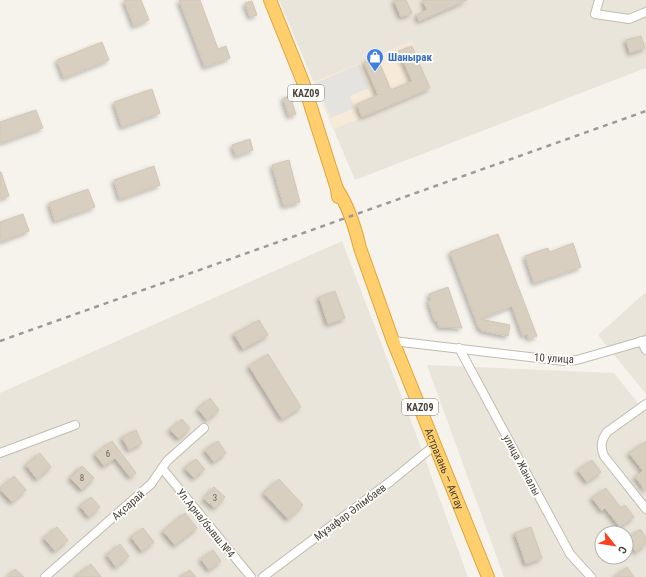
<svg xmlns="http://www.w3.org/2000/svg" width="646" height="577" font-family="'Roboto Condensed',sans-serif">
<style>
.residential{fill:#eae5da;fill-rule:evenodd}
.commercial{fill:#f7ead8}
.parking{fill:#e5e3e0}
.building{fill:#d8cfc1;stroke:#d3c7b4;filter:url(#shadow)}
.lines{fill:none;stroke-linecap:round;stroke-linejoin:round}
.minor-casing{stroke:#c2bbae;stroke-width:10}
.highway-casing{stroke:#e0a43c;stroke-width:14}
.minor{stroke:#fff;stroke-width:8}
.highway{stroke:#ffcf6e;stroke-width:12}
.rail{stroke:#9a9a9a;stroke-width:2.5;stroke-dasharray:5 5;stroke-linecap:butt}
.labels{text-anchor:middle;stroke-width:3.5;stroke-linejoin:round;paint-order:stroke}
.number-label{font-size:9px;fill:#6e675b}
.shield{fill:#fff;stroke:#817c74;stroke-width:1}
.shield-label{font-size:10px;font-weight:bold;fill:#4b4439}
.shop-label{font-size:11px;font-weight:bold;fill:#366cbe;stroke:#fff;text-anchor:start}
.street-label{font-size:11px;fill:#4b4439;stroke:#fff}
</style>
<defs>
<filter id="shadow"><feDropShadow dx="-2.5" dy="2.5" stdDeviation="2" flood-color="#0004"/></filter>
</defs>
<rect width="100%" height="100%" fill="#f6f3ec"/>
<g class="residential">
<polygon points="279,0 646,0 646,68 355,180"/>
<polygon points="342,241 419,442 468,577 0,577 0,393"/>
<polygon points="646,292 646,394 598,335"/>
<path d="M427,365L614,373L646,413V577H504ZM602,533H626V557H602Z"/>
</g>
<polygon class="commercial" points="412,41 431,89 334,129 314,82"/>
<polygon class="parking" points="359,64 369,88 350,96 355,108 331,118 316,83"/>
<g class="building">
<polygon points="124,0 141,0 149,20 134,26"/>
<polygon points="179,0 200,0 218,49 226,46 230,58 205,67"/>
<polygon points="394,0 406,0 412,13 401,17"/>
<polygon points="423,0 467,0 419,21 417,15 427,10"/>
<polygon points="252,1 257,15 250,17 245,3"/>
<polygon points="641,36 645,48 630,53 626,40"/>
<polygon points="102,42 109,60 64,78 57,60"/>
<polygon points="412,46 430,88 362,117 357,104 378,95 364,62 377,57 391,90 412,81 399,51"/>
<polygon points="152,89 160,113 122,127 114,102"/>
<polygon points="290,96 296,114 289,116 283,98"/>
<polygon points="36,110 43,128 0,143 0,122"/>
<polygon points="250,139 253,150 236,156 232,145"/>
<polygon points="289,160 300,202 284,206 272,165"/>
<polygon points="154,166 160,185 120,199 114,180"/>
<polygon points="0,172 1,172 9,196 0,199"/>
<polygon points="88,189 95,207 55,221 49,203"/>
<polygon points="23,214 29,231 0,242 0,222"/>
<polygon points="498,234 537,336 529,339 527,334 523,336 512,306 480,319 510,325 508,336 483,331 479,328 450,252"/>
<polygon points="573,243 581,267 534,283 525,256 548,248 550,252"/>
<polygon points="448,287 462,328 439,327 437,320 435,321 428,301 431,300 429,294"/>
<polygon points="335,291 345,318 328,324 319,297"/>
<polygon points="259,320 268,335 243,349 234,334"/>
<polygon points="268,354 301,407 282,419 249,366"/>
<polygon points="210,398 219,410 207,420 198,409"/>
<polygon points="182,419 190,428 179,439 170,430"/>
<polygon points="136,430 142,443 129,450 122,437"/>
<polygon points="112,441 136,473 130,477 115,458 104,466 95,454"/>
<polygon points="218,441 226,453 214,462 205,450"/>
<polygon points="646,441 646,491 635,477 643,471 629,453"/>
<polygon points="40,453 51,467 37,479 26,465"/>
<polygon points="196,459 205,469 194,478 185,468"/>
<polygon points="592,460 601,472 587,482 578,470"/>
<polygon points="82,466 94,478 82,490 70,478"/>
<polygon points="14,476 26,490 12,502 0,489"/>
<polygon points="279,479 303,505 288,519 264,493"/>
<polygon points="214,487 225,497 215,508 204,499"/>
<polygon points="606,488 621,508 625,505 634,517 620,527 605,508 602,511 592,498"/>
<polygon points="91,497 100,507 89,517 80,506"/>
<polygon points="185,513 197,528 175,545 163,531"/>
<polygon points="57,527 68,540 55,551 44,538"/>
<polygon points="531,527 542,558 526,564 515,533"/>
<polygon points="143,528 154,542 142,551 131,537"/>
<polygon points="640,529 646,537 646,544 636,552 627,540"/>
<polygon points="120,544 129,556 116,567 107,555"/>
<polygon points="213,550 221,561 209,570 201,559"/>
<polygon points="91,564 101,577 75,577"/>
<polygon points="627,567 634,577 614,577"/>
<polygon points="15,569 24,577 8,577"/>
<polygon points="190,570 196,577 180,577"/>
</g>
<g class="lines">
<g class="minor-casing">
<g id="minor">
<polyline points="599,0 595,14 629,19 646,12"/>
<polyline points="393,341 564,361 577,360 646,340"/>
<polyline points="641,341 646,350"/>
<polyline points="459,348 570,554 591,577"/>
<path d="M646,404L607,432C601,440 600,447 604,456L646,509"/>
<polyline points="0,453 75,425"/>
<polyline points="162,468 251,577"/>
<polyline points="45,577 151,484 167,461 204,428"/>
<polyline points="263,577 391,481 435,445"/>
</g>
</g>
<g class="highway-casing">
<g id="highway">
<polyline points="270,0 303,82 337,189 338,197"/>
<path id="s1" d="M337,189C349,207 355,227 360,248L393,341L488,577"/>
</g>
</g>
<use href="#minor" class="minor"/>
<use href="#highway" class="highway"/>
<polyline class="rail" points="0,341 646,111"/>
</g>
<defs>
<g id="shop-pin" transform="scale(0.9)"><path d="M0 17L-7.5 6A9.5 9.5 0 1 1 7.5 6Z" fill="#3f7fe0" stroke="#fff"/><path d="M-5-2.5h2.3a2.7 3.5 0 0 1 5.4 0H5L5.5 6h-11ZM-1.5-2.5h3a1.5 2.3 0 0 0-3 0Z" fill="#fff"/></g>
</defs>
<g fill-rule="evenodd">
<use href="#shop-pin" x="375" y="57"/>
</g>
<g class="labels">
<g class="number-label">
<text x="108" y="457">6</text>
<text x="82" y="481">8</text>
<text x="215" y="501">3</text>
</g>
<g class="shield">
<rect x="288" y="85" width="36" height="16" rx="3"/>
<rect x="402" y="399" width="36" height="16" rx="3"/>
</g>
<g class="shield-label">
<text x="306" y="97">KAZ09</text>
<text x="420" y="411">KAZ09</text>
</g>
<g class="shop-label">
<text x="388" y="61">Шанырак</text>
</g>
<g class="street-label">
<text transform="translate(554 358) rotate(3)" y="4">10 улица</text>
<text transform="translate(522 465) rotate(62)" y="4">улица Жаналы</text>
<text dy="4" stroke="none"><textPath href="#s1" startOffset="300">Астрахань — Актау</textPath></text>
<text transform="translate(128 505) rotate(-41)" y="4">Ақсарай</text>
<text transform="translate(350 512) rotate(-37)" y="4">Мұзафар Әлімбаев</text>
<text transform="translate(206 523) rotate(51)" y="4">Ул.Арна/бывш.№4</text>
</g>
</g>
<g transform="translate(614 545) rotate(120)"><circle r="19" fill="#ffffff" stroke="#b7b4b0"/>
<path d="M0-3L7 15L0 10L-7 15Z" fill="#fc3f1d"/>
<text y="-6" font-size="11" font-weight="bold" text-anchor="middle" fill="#4b4439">С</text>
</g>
</svg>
